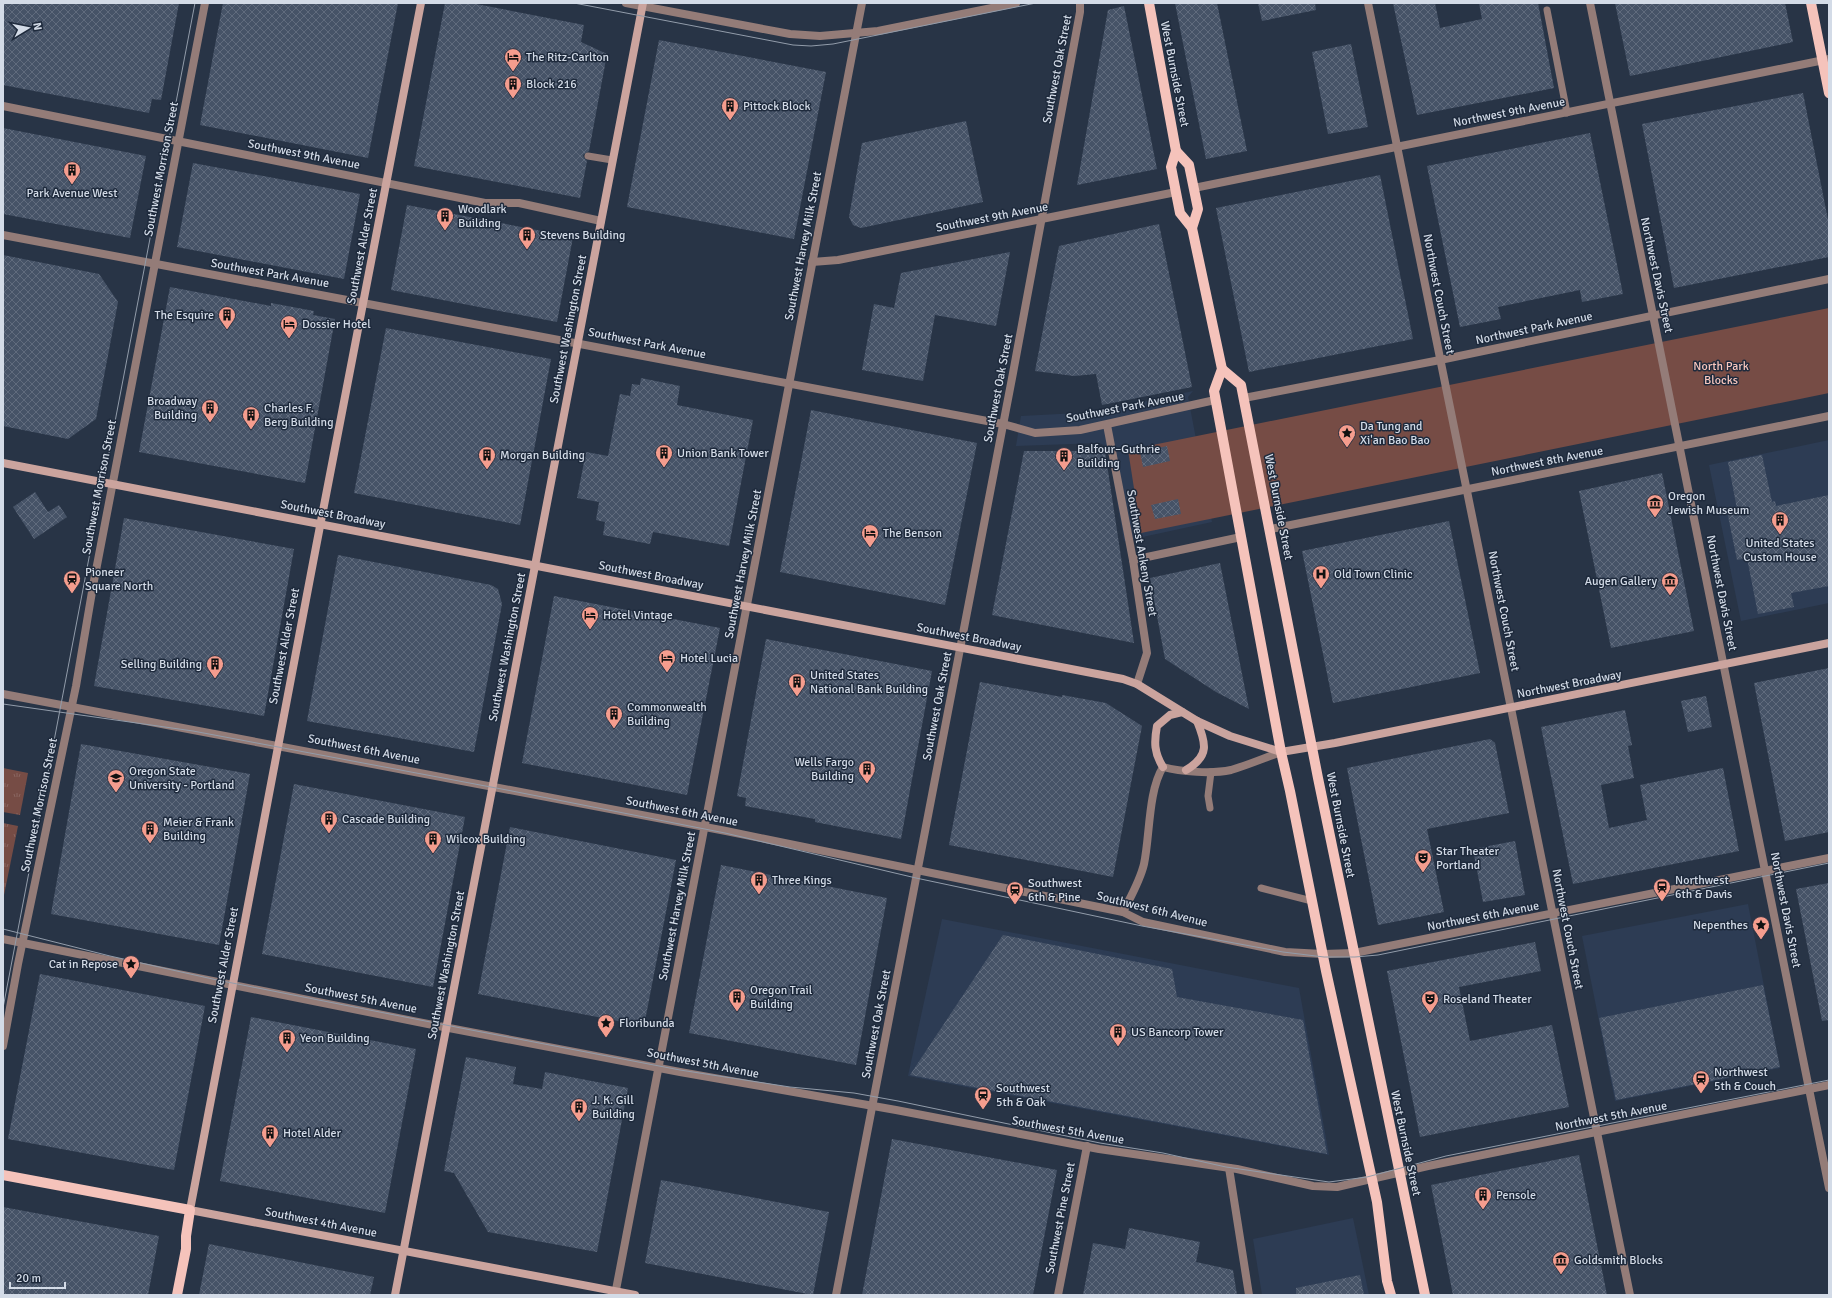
<svg xmlns="http://www.w3.org/2000/svg" width="1832" height="1298" font-family="Signika,sans-serif">
<style>
.built{fill:#2d3c54}
.grass{fill:url(#grass-tufts)}
.green{fill:#764c45}
.building{fill:url(#building-cross-hatch)}
.lines{fill:none;stroke-linecap:round;stroke-linejoin:round}
.service{stroke:#947c78;stroke-width:7}
.pedestrian{stroke:#947c78;stroke-width:8}
.minor{stroke:#947c78;stroke-width:8}
.tertiary{stroke:#947c78;stroke-width:8}
.secondary{stroke:#cba49e;stroke-width:8}
.primary{stroke:#f5c3bb;stroke-width:10}
.tram{stroke:#929caa;stroke-width:1}
.labels{text-anchor:middle;stroke-width:3;stroke-linejoin:round;paint-order:stroke}
.poi-label{font-size:12px;fill:#d3dbe7;stroke:#1e2a3c;text-anchor:start}
.street-label{font-size:12px;fill:#d3dbe7;stroke:#1e2a3c}
.park-label{font-size:12px;fill:#f9c7be;stroke:#1e2a3c}
</style>
<defs>
<pattern id="grass-tufts" width="24" height="20" patternUnits="userSpaceOnUse"><rect width="24" height="20" fill="#764c45"/><path d="M3 7l-1-3M5 7V3M7 7l1-3M15 17l-1-3M17 17v-4M19 17l1-3" fill="none" stroke="#896560"/></pattern>
<pattern id="building-cross-hatch" width="8" height="8" patternUnits="userSpaceOnUse"><rect width="8" height="8" fill="#465367"/><path d="M0 0l8 8M0 8l8-8" fill="none" stroke="#606b7d"/></pattern>
</defs>
<rect width="100%" height="100%" fill="#283446"/>
<g class="built">
<polygon points="1193,391 1188,397 1212,522 1124,541 1108,450 1104,445 1099,443 1016,446 1021,416 1097,412"/>
<polygon points="1829,440 1829,603 1741,621 1709,465"/>
<polygon points="1748,904 1780,1068 1615,1101 1582,936"/>
<polygon points="942,919 1299,988 1329,1155 908,1076"/>
<polygon points="1353,1218 1369,1295 1262,1295 1253,1239"/>
</g>
<g class="grass">
<polygon points="3,768 28,773 20,815 3,812"/>
<polygon points="3,823 18,826 3,900"/>
</g>
<polygon class="green" points="1829,308 1829,393 1141,533 1128,450"/>
<g class="building">
<polygon points="3,3 179,3 161,100 152,99 149,113 3,85"/>
<polygon points="223,3 398,3 368,158 200,125"/>
<polygon points="445,3 471,3 584,25 581,42 607,54 589,151 583,155 584,158 587,161 580,198 414,166"/>
<polygon points="1175,3 1217,3 1247,151 1206,159"/>
<polygon points="1258,3 1315,3 1316,10 1262,21"/>
<polygon points="1393,3 1435,3 1440,28 1482,19 1479,3 1538,3 1554,88 1417,115"/>
<polygon points="1615,3 1785,3 1793,42 1630,76"/>
<polygon points="1124,6 1157,169 1077,185 1108,10"/>
<polygon points="659,40 826,72 794,239 627,207"/>
<polygon points="1351,44 1368,127 1328,134 1312,52"/>
<polygon points="1803,93 1829,225 1829,257 1674,288 1642,124"/>
<polygon points="966,121 983,202 861,228 853,225 849,217 862,143"/>
<polygon points="3,128 146,156 130,238 3,214"/>
<polygon points="1590,133 1623,294 1582,302 1580,290 1498,307 1501,319 1460,327 1427,166"/>
<polygon points="193,163 360,194 344,279 177,247"/>
<polygon points="1380,175 1413,339 1249,372 1216,208"/>
<polygon points="407,205 573,237 557,322 391,290"/>
<polygon points="1159,224 1192,387 1102,405 1096,374 1074,376 1035,371 1059,246"/>
<polygon points="1010,252 996,326 935,315 923,381 862,370 874,304 894,308 901,273"/>
<polygon points="3,255 99,274 118,302 96,419 68,439 3,426"/>
<polygon points="170,287 271,306 271,303 314,311 313,315 335,319 305,483 139,452"/>
<polygon points="386,328 551,359 520,525 354,493"/>
<polygon points="641,378 680,386 677,405 753,420 729,546 653,532 650,544 603,535 605,522 596,520 599,502 577,498 586,452 608,456 620,394 630,396 632,384 640,385"/>
<polygon points="811,410 977,443 945,605 780,572"/>
<polygon points="1167,446 1170,461 1143,467 1140,452"/>
<polygon points="1024,451 1105,451 1134,643 992,615"/>
<polygon points="1762,455 1772,502 1775,501 1776,506 1829,495 1829,586 1791,593 1794,607 1758,614 1747,558 1737,560 1727,511 1737,509 1728,462"/>
<polygon points="1662,473 1694,631 1611,648 1579,491"/>
<polygon points="35,492 48,512 59,505 67,517 34,539 13,507"/>
<polygon points="1178,499 1181,514 1155,519 1151,505"/>
<polygon points="124,518 294,549 264,716 94,686"/>
<polygon points="1449,521 1480,673 1333,703 1302,551"/>
<polygon points="338,555 491,585 498,589 502,604 474,752 307,721"/>
<polygon points="1220,563 1249,709 1216,692 1165,659 1150,578"/>
<polygon points="554,596 720,628 687,795 522,763"/>
<polygon points="766,639 932,671 901,839 815,822 815,819 745,806 746,798 737,796"/>
<polygon points="1829,668 1829,832 1785,841 1754,683"/>
<polygon points="980,682 1062,697 1062,695 1106,703 1142,726 1113,877 949,845"/>
<polygon points="1706,696 1712,727 1688,732 1681,701"/>
<polygon points="1625,710 1632,745 1628,746 1634,778 1601,785 1609,828 1647,820 1640,785 1723,768 1739,851 1573,884 1541,727"/>
<polygon points="1490,739 1495,743 1509,813 1427,829 1444,912 1378,925 1347,768"/>
<polygon points="81,744 250,774 219,945 51,914"/>
<polygon points="294,784 465,817 433,987 262,954"/>
<polygon points="510,827 676,860 644,1026 478,994"/>
<polygon points="1515,841 1525,895 1483,902 1473,849"/>
<polygon points="721,865 887,898 856,1065 689,1033"/>
<polygon points="1829,883 1829,1020 1822,1021 1796,889"/>
<polygon points="1003,935 1172,969 1177,997 1303,1020 1327,1154 910,1075"/>
<polygon points="1535,942 1541,971 1459,987 1470,1041 1552,1025 1569,1107 1420,1137 1387,971"/>
<polygon points="40,974 205,1006 174,1170 8,1139"/>
<polygon points="1763,985 1780,1067 1616,1100 1599,1018"/>
<polygon points="251,1017 416,1049 385,1213 220,1181"/>
<polygon points="466,1057 516,1067 513,1084 542,1089 545,1072 628,1088 597,1252 488,1232 454,1173 444,1171"/>
<polygon points="892,1139 1057,1170 1033,1295 862,1295"/>
<polygon points="1579,1155 1607,1295 1453,1295 1431,1185"/>
<polygon points="661,1180 829,1212 813,1295 645,1263"/>
<polygon points="3,1207 159,1236 148,1295 3,1295"/>
<polygon points="1129,1228 1200,1242 1196,1262 1233,1270 1237,1295 1083,1295 1093,1243 1125,1249"/>
<polygon points="209,1244 374,1277 370,1295 199,1295"/>
<polygon points="1360,1275 1364,1295 1296,1295 1296,1288"/>
</g>
<g class="lines">
<g class="service">
<polyline points="1547,10 1567,113"/>
<polyline points="588,156 612,160"/>
<polyline points="1210,808 1208,796 1211,772"/>
<polyline points="1261,888 1312,901"/>
</g>
<g class="pedestrian">
<polyline points="1003,424 1035,433 1080,430 1215,400"/>
<polyline points="1107,425 1133,560"/>
</g>
<g class="minor">
<polyline points="1590,3 1829,1188"/>
<polyline points="3,106 485,203 519,203 601,221"/>
<polyline points="1194,188 1829,59"/>
<polyline points="3,235 1003,424"/>
<polyline points="812,262 838,260 1176,192"/>
<polyline points="1244,398 1440,360 1829,279"/>
<polyline points="1271,529 1829,416"/>
<polyline points="1137,684 1147,653 1133,560 1241,537"/>
<polyline points="1354,953 1829,858"/>
<polyline points="3,1046 18,964 76,686 93,586 205,3"/>
<polyline points="1229,1168 1249,1295"/>
<polyline points="1371,1179 1428,1166 1829,1085"/>
</g>
<g class="tertiary">
<polyline points="626,3 790,34 820,36 878,31 1016,3"/>
<polyline points="1368,3 1630,1295"/>
<polyline points="3,694 726,831 1123,912 1143,922 1285,952 1323,954 1354,953"/>
<path d="M1123,912C1131,896 1140,881 1144,864C1150,836 1148,791 1163,767C1181,772 1212,774 1231,770C1248,765 1264,758 1281,752"/>
<polyline points="3,939 428,1024 680,1072 896,1110 1099,1149 1237,1169 1313,1186 1337,1187 1371,1179"/>
<polyline points="615,1295 862,3"/>
<polyline points="836,1295 1013,373 1080,12 1080,3"/>
<polyline points="1058,1295 1087,1146"/>
</g>
<g class="secondary">
<polyline points="421,3 316,547 190,1210 635,1295"/>
<polyline points="3,463 1123,679 1137,684 1197,721 1230,736 1281,752 1335,743 1829,643"/>
<path d="M1163,767C1154,753 1154,742 1157,726L1170,715L1182,712"/>
<path d="M1186,770C1210,756 1206,743 1197,721"/>
<polyline points="395,1295 643,3"/>
</g>
<g class="primary">
<polyline points="1149,3 1176,151 1171,167 1180,213 1192,228 1222,369 1214,391 1281,752 1290,791 1326,971 1377,1202 1387,1281 1391,1295"/>
<polyline points="1811,3 1829,93"/>
<polyline points="1176,151 1189,165 1198,209 1192,228"/>
<polyline points="1222,369 1241,385 1318,778 1425,1295"/>
<polyline points="3,1175 190,1210 186,1236 186,1249 177,1295"/>
</g>
<g class="tram">
<polyline points="574,3 793,45 811,46 833,44 1036,3"/>
<polyline points="3,704 193,731 512,791 725,833 916,878 1142,926 1283,952 1324,957 1355,957 1378,955 1829,863"/>
<polyline points="3,929 110,956 217,980 466,1029 680,1070 790,1087 854,1093 898,1101 1100,1143 1163,1153 1226,1167 1329,1182 1367,1177 1446,1156 1829,1080"/>
<polyline points="3,1008 195,3"/>
</g>
</g>
<defs>
<g id="hotel-pin" transform="scale(0.9)"><path d="M0 17L-7.5 6A9.5 9.5 0 1 1 7.5 6Z" fill="#f59d8e" stroke="#1e2a3c"/><path d="M-6-4.5h1.5V1H6V5H4.5V3h-9V5H-6ZM-4 0a1.8 1.8 0 1 1 3.6 0ZM.5 0V-2.5h3Q6-2.5 6 0Z" fill="#111"/></g>
<g id="building-pin" transform="scale(0.9)"><path d="M0 17L-7.5 6A9.5 9.5 0 1 1 7.5 6Z" fill="#f59d8e" stroke="#1e2a3c"/><path d="M-4-6H4V6H1V3H-1V6H-4ZM-2.5-4.3h1.7v1.8h-1.7ZM.8-4.3h1.7v1.8H.8ZM-2.5-1h1.7V.8h-1.7ZM.8-1h1.7V.8H.8Z" fill="#111"/></g>
<g id="sight-pin" transform="scale(0.9)"><path d="M0 17L-7.5 6A9.5 9.5 0 1 1 7.5 6Z" fill="#f59d8e" stroke="#1e2a3c"/><path d="M0-6L1.8-2.2L6-1.7L2.9 1.2L3.7 5.4L0 3.3L-3.7 5.4L-2.9 1.2L-6-1.7L-1.8-2.2Z" fill="#111"/></g>
<g id="museum-pin" transform="scale(0.9)"><path d="M0 17L-7.5 6A9.5 9.5 0 1 1 7.5 6Z" fill="#f59d8e" stroke="#1e2a3c"/><path d="M0-6L6-3V-2H-6V-3ZM-5-1h2V3h-2ZM-1-1h2V3h-2ZM3-1h2V3H3ZM-6 4H6V6H-6Z" fill="#111"/></g>
<g id="hospital-pin" transform="scale(0.9)"><path d="M0 17L-7.5 6A9.5 9.5 0 1 1 7.5 6Z" fill="#f59d8e" stroke="#1e2a3c"/><path d="M-5-5h3v3.5h4V-5h3V5h-3V1.5h-4V5h-3Z" fill="#111"/></g>
<g id="station-pin" transform="scale(0.9)"><path d="M0 17L-7.5 6A9.5 9.5 0 1 1 7.5 6Z" fill="#f59d8e" stroke="#1e2a3c"/><path d="M-3-6H3Q5-6 5-4V2Q5 4 3 4L4.5 6H3L1.5 4h-3L-3 6H-4.5L-3 4Q-5 4-5 2V-4Q-5-6-3-6ZM-3.5-4v3h7v-3ZM-3.5 1v1.5H-2V1ZM2 1v1.5H3.5V1Z" fill="#111"/></g>
<g id="university-pin" transform="scale(0.9)"><path d="M0 17L-7.5 6A9.5 9.5 0 1 1 7.5 6Z" fill="#f59d8e" stroke="#1e2a3c"/><path d="M0-5L7-2L0 1L-7-2ZM-4 1L0 2.5L4 1V4Q0 6-4 4Z" fill="#111"/></g>
<g id="theatre-pin" transform="scale(0.9)"><path d="M0 17L-7.5 6A9.5 9.5 0 1 1 7.5 6Z" fill="#f59d8e" stroke="#1e2a3c"/><path d="M-5-5.5Q0-4 5-5.5V0Q5 5 0 6Q-5 5-5 0ZM-3.3-2.5H-1v1.5H-3.3ZM1-2.5H3.3v1.5H1ZM-2.8 1Q0 5.5 2.8 1Z" fill="#111"/></g>
</defs>
<g fill-rule="evenodd">
<use href="#hotel-pin" x="513" y="57"/>
<use href="#building-pin" x="513" y="84"/>
<use href="#building-pin" x="730" y="106"/>
<use href="#building-pin" x="72" y="170"/>
<use href="#building-pin" x="445" y="216"/>
<use href="#building-pin" x="527" y="235"/>
<use href="#building-pin" x="227" y="315"/>
<use href="#hotel-pin" x="289" y="324"/>
<use href="#building-pin" x="210" y="408"/>
<use href="#building-pin" x="251" y="415"/>
<use href="#sight-pin" x="1347" y="433"/>
<use href="#building-pin" x="664" y="453"/>
<use href="#building-pin" x="487" y="455"/>
<use href="#building-pin" x="1064" y="456"/>
<use href="#museum-pin" x="1655" y="503"/>
<use href="#building-pin" x="1780" y="520"/>
<use href="#hotel-pin" x="870" y="533"/>
<use href="#hospital-pin" x="1321" y="574"/>
<use href="#station-pin" x="72" y="579"/>
<use href="#museum-pin" x="1670" y="581"/>
<use href="#hotel-pin" x="590" y="615"/>
<use href="#hotel-pin" x="667" y="658"/>
<use href="#building-pin" x="215" y="664"/>
<use href="#building-pin" x="797" y="682"/>
<use href="#building-pin" x="614" y="714"/>
<use href="#building-pin" x="867" y="769"/>
<use href="#university-pin" x="116" y="778"/>
<use href="#building-pin" x="329" y="819"/>
<use href="#building-pin" x="150" y="829"/>
<use href="#building-pin" x="433" y="839"/>
<use href="#theatre-pin" x="1423" y="858"/>
<use href="#building-pin" x="759" y="880"/>
<use href="#station-pin" x="1662" y="887"/>
<use href="#station-pin" x="1015" y="890"/>
<use href="#sight-pin" x="1761" y="925"/>
<use href="#sight-pin" x="131" y="964"/>
<use href="#building-pin" x="737" y="997"/>
<use href="#theatre-pin" x="1430" y="999"/>
<use href="#sight-pin" x="606" y="1023"/>
<use href="#building-pin" x="1118" y="1032"/>
<use href="#building-pin" x="287" y="1038"/>
<use href="#station-pin" x="1701" y="1079"/>
<use href="#station-pin" x="983" y="1095"/>
<use href="#building-pin" x="579" y="1107"/>
<use href="#building-pin" x="270" y="1133"/>
<use href="#building-pin" x="1483" y="1195"/>
<use href="#museum-pin" x="1561" y="1260"/>
</g>
<g class="labels">
<g class="poi-label">
<text x="526" y="61">The Ritz-Carlton</text>
<text x="526" y="88">Block 216</text>
<text x="743" y="110">Pittock Block</text>
<text x="72" y="197" text-anchor="middle">Park Avenue West</text>
<text x="458" y="213">Woodlark<tspan x="458" dy="14">Building</tspan></text>
<text x="540" y="239">Stevens Building</text>
<text x="214" y="319" text-anchor="end">The Esquire</text>
<text x="302" y="328">Dossier Hotel</text>
<text x="197" y="405" text-anchor="end">Broadway<tspan x="197" dy="14">Building</tspan></text>
<text x="264" y="412">Charles F.<tspan x="264" dy="14">Berg Building</tspan></text>
<text x="1360" y="430">Da Tung and<tspan x="1360" dy="14">Xi'an Bao Bao</tspan></text>
<text x="1077" y="453">Balfour–Guthrie<tspan x="1077" dy="14">Building</tspan></text>
<text x="677" y="457">Union Bank Tower</text>
<text x="500" y="459">Morgan Building</text>
<text x="1668" y="500">Oregon<tspan x="1668" dy="14">Jewish Museum</tspan></text>
<text x="883" y="537">The Benson</text>
<text x="1780" y="547" text-anchor="middle">United States<tspan x="1780" dy="14">Custom House</tspan></text>
<text x="85" y="576">Pioneer<tspan x="85" dy="14">Square North</tspan></text>
<text x="1334" y="578">Old Town Clinic</text>
<text x="1657" y="585" text-anchor="end">Augen Gallery</text>
<text x="603" y="619">Hotel Vintage</text>
<text x="680" y="662">Hotel Lucia</text>
<text x="202" y="668" text-anchor="end">Selling Building</text>
<text x="810" y="679">United States<tspan x="810" dy="14">National Bank Building</tspan></text>
<text x="627" y="711">Commonwealth<tspan x="627" dy="14">Building</tspan></text>
<text x="854" y="766" text-anchor="end">Wells Fargo<tspan x="854" dy="14">Building</tspan></text>
<text x="129" y="775">Oregon State<tspan x="129" dy="14">University - Portland</tspan></text>
<text x="342" y="823">Cascade Building</text>
<text x="163" y="826">Meier &amp; Frank<tspan x="163" dy="14">Building</tspan></text>
<text x="446" y="843">Wilcox Building</text>
<text x="1436" y="855">Star Theater<tspan x="1436" dy="14">Portland</tspan></text>
<text x="772" y="884">Three Kings</text>
<text x="1675" y="884">Northwest<tspan x="1675" dy="14">6th &amp; Davis</tspan></text>
<text x="1028" y="887">Southwest<tspan x="1028" dy="14">6th &amp; Pine</tspan></text>
<text x="1748" y="929" text-anchor="end">Nepenthes</text>
<text x="118" y="968" text-anchor="end">Cat in Repose</text>
<text x="750" y="994">Oregon Trail<tspan x="750" dy="14">Building</tspan></text>
<text x="1443" y="1003">Roseland Theater</text>
<text x="619" y="1027">Floribunda</text>
<text x="1131" y="1036">US Bancorp Tower</text>
<text x="300" y="1042">Yeon Building</text>
<text x="1714" y="1076">Northwest<tspan x="1714" dy="14">5th &amp; Couch</tspan></text>
<text x="996" y="1092">Southwest<tspan x="996" dy="14">5th &amp; Oak</tspan></text>
<text x="592" y="1104">J. K. Gill<tspan x="592" dy="14">Building</tspan></text>
<text x="283" y="1137">Hotel Alder</text>
<text x="1496" y="1199">Pensole</text>
<text x="1574" y="1264">Goldsmith Blocks</text>
</g>
<g class="street-label">
<text transform="translate(1057 69) rotate(-79)" y="4">Southwest Oak Street</text>
<text transform="translate(1175 74) rotate(79)" y="4">West Burnside Street</text>
<text transform="translate(1509 112) rotate(-11)" y="4">Northwest 9th Avenue</text>
<text transform="translate(304 154) rotate(11)" y="4">Southwest 9th Avenue</text>
<text transform="translate(161 169) rotate(-79)" y="4">Southwest Morrison Street</text>
<text transform="translate(992 217) rotate(-11)" y="4">Southwest 9th Avenue</text>
<text transform="translate(362 246) rotate(-79)" y="4">Southwest Alder Street</text>
<text transform="translate(803 246) rotate(-79)" y="4">Southwest Harvey Milk Street</text>
<text transform="translate(270 273) rotate(10)" y="4">Southwest Park Avenue</text>
<text transform="translate(1657 275) rotate(78)" y="4">Northwest Davis Street</text>
<text transform="translate(1439 294) rotate(79)" y="4">Northwest Couch Street</text>
<text transform="translate(1534 328) rotate(-12)" y="4">Northwest Park Avenue</text>
<text transform="translate(568 329) rotate(-79)" y="4">Southwest Washington Street</text>
<text transform="translate(647 343) rotate(11)" y="4">Southwest Park Avenue</text>
<text transform="translate(998 388) rotate(-79)" y="4">Southwest Oak Street</text>
<text transform="translate(1125 407) rotate(-11)" y="4">Southwest Park Avenue</text>
<text transform="translate(1547 461) rotate(-11)" y="4">Northwest 8th Avenue</text>
<text transform="translate(99 487) rotate(-79)" y="4">Southwest Morrison Street</text>
<text transform="translate(1279 507) rotate(79)" y="4">West Burnside Street</text>
<text transform="translate(333 514) rotate(11)" y="4">Southwest Broadway</text>
<text transform="translate(1142 553) rotate(80)" y="4">Southwest Ankeny Street</text>
<text transform="translate(743 564) rotate(-79)" y="4">Southwest Harvey Milk Street</text>
<text transform="translate(651 575) rotate(11)" y="4">Southwest Broadway</text>
<text transform="translate(1722 593) rotate(79)" y="4">Northwest Davis Street</text>
<text transform="translate(1504 611) rotate(79)" y="4">Northwest Couch Street</text>
<text transform="translate(969 637) rotate(11)" y="4">Southwest Broadway</text>
<text transform="translate(284 646) rotate(-79)" y="4">Southwest Alder Street</text>
<text transform="translate(507 647) rotate(-79)" y="4">Southwest Washington Street</text>
<text transform="translate(1569 684) rotate(-11)" y="4">Northwest Broadway</text>
<text transform="translate(937 706) rotate(-79)" y="4">Southwest Oak Street</text>
<text transform="translate(364 749) rotate(11)" y="4">Southwest 6th Avenue</text>
<text transform="translate(39 805) rotate(-78)" y="4">Southwest Morrison Street</text>
<text transform="translate(682 811) rotate(11)" y="4">Southwest 6th Avenue</text>
<text transform="translate(1341 825) rotate(79)" y="4">West Burnside Street</text>
<text transform="translate(677 906) rotate(-79)" y="4">Southwest Harvey Milk Street</text>
<text transform="translate(1152 909) rotate(14)" y="4">Southwest 6th Avenue</text>
<text transform="translate(1786 910) rotate(79)" y="4">Northwest Davis Street</text>
<text transform="translate(1483 916) rotate(-11)" y="4">Northwest 6th Avenue</text>
<text transform="translate(1568 929) rotate(79)" y="4">Northwest Couch Street</text>
<text transform="translate(223 965) rotate(-79)" y="4">Southwest Alder Street</text>
<text transform="translate(446 965) rotate(-79)" y="4">Southwest Washington Street</text>
<text transform="translate(361 998) rotate(11)" y="4">Southwest 5th Avenue</text>
<text transform="translate(876 1024) rotate(-79)" y="4">Southwest Oak Street</text>
<text transform="translate(703 1063) rotate(11)" y="4">Southwest 5th Avenue</text>
<text transform="translate(1611 1116) rotate(-11)" y="4">Northwest 5th Avenue</text>
<text transform="translate(1068 1130) rotate(10)" y="4">Southwest 5th Avenue</text>
<text transform="translate(1406 1143) rotate(78)" y="4">West Burnside Street</text>
<text transform="translate(1060 1218) rotate(-79)" y="4">Southwest Pine Street</text>
<text transform="translate(321 1222) rotate(11)" y="4">Southwest 4th Avenue</text>
</g>
<g class="park-label">
<text x="1721" y="370">North Park<tspan x="1721" dy="14">Blocks</tspan></text>
</g>
</g>
<rect width="1832" height="1298" fill="none" stroke="#d3dbe7" stroke-width="8"/>
<g transform="translate(28 28) rotate(80)" stroke="#1e2a3c" stroke-width="3" paint-order="stroke">
<path d="M0-3L7 15L0 10L-7 15Z" fill="#d3dbe7"/>
<text y="-6" font-size="11" font-weight="bold" text-anchor="middle" fill="#d3dbe7">N</text>
</g>
<path d="M10 1282v6h55v-6" fill="none" stroke="#d3dbe7" stroke-width="2"/>
<text x="16" y="1282" font-size="12" fill="#d3dbe7" stroke="#1e2a3c" stroke-width="3" paint-order="stroke">20 m</text>
</svg>
